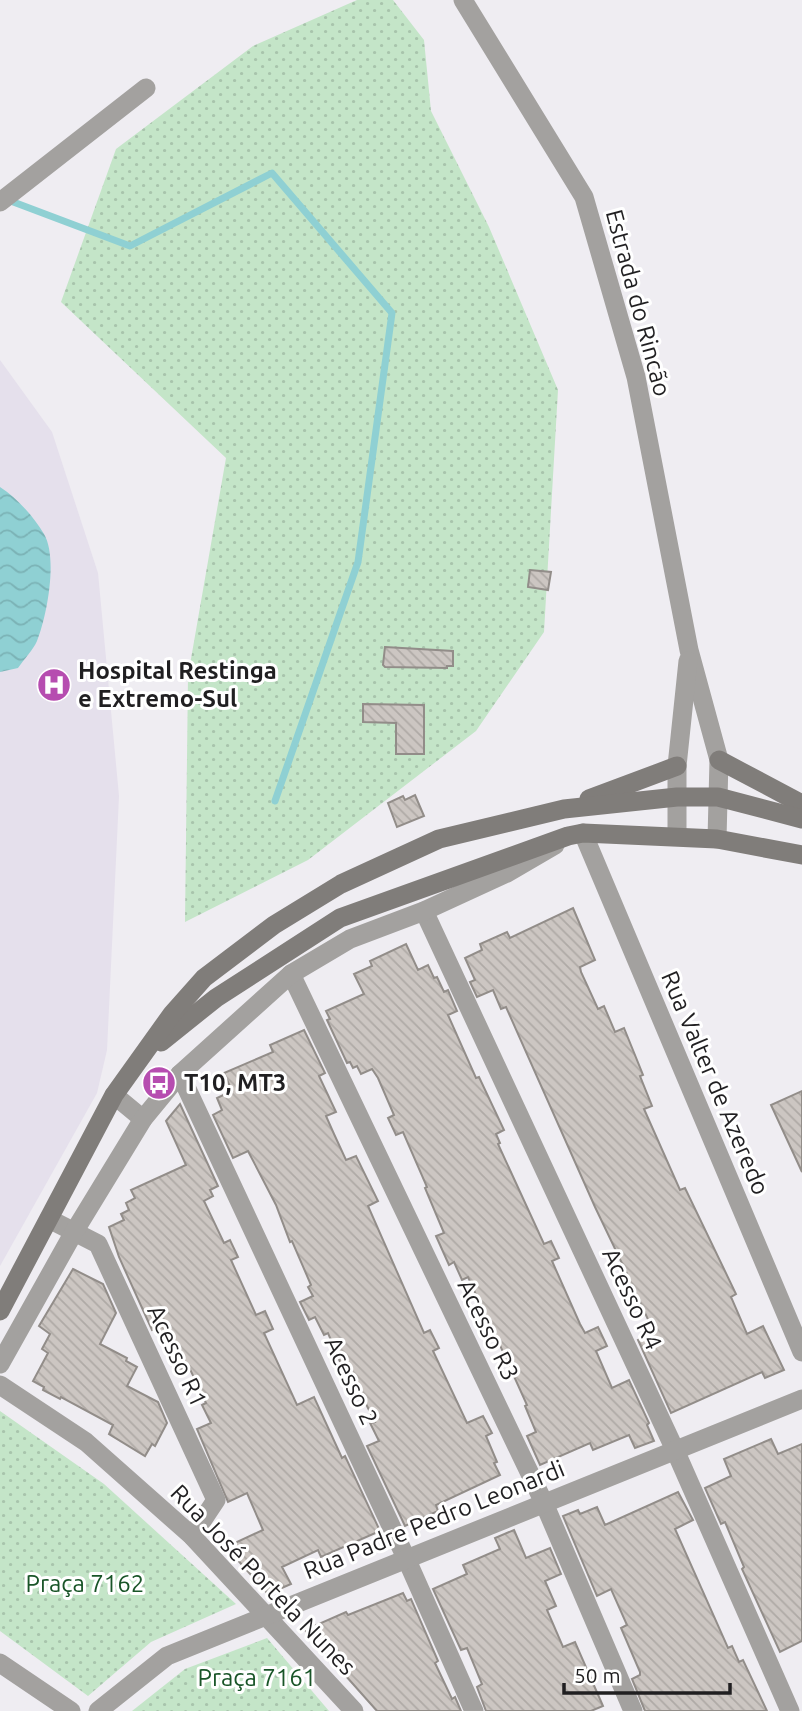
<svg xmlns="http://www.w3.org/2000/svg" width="802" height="1711" font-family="Ubuntu,sans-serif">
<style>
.built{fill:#e5e0ec}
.green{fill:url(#green-dots)}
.water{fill:url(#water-waves)}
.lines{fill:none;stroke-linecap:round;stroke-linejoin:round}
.stream{stroke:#8fd0d3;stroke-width:7}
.building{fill:url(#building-back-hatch);stroke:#928d89;stroke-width:2}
.minor{stroke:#a3a19f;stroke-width:19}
.tertiary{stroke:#a3a19f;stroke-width:19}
.secondary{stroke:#807d7a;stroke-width:19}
.labels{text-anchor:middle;stroke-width:6;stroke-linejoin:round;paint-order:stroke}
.street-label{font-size:24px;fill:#201f21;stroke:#fff}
.poi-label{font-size:24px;font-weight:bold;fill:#201f21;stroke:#fff;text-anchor:start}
.park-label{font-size:24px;fill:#195528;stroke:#fff}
</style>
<defs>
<pattern id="green-dots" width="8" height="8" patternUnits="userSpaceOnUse" patternTransform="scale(1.75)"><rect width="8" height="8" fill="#c4e5c8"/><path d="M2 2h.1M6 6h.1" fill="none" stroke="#a8c4ac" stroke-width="1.8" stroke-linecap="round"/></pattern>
<pattern id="water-waves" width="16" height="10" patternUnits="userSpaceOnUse" patternTransform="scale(1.75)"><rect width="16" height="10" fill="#8fd0d3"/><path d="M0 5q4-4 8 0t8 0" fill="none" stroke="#7bb2b5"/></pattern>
<pattern id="building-back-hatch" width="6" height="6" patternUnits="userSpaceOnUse" patternTransform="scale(1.75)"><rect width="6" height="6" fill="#ccc6c2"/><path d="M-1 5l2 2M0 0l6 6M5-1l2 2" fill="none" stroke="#afaaa6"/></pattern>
</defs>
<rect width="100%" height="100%" fill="#efedf2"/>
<polygon class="built" points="0,360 52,432 98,573 119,796 107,1050 97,1093 0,1266"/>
<g class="green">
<polygon points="357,0 393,0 424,40 431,111 489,227 558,390 544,632 476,731 308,860 185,922 188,676 226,458 61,302 116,149 253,46"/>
<polygon points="0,1411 104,1484 236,1604 151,1642 88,1696 0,1631"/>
<polygon points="267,1638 329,1711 132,1711 185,1669"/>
</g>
<path class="water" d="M0,487C17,498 34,517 44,534C58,558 47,616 37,641C33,650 24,659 18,668L0,672Z"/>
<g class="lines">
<polyline class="stream" points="8,200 130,246 272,173 392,313 358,562 275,801"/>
</g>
<g class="building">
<polygon points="530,570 551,572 548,590 528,587"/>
<polygon points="385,647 453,651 453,666 447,666 447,668 385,667 383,665"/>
<polygon points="363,704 424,705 424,754 396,754 396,723 363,722"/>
<polygon points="415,795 424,816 397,827 388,803 403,796 405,800"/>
<polygon points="573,908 595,960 580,967 581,972 598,1009 604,1006 615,1032 624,1028 643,1075 640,1076 652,1106 644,1109 680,1190 685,1188 736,1294 731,1297 747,1334 763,1326 784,1370 765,1378 762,1372 671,1413 638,1340 654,1332 637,1296 630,1299 623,1281 629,1278 595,1207 506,1007 501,1009 493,990 477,997 470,982 475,980 465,958 482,950 480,944 507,932 510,938"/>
<polygon points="406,944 418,970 428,965 434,978 437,977 444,992 448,990 457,1011 448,1015 476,1078 479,1077 504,1130 496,1134 500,1143 498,1144 544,1244 551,1241 559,1258 552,1261 580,1324 585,1333 598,1327 607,1346 596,1351 612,1388 629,1380 649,1423 647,1425 654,1441 635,1448 629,1435 593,1450 590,1443 540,1465 527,1436 536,1432 525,1406 527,1405 494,1332 487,1335 479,1317 485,1314 468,1277 462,1280 454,1262 449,1265 436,1236 444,1233 425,1188 427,1187 403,1132 396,1135 388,1118 394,1115 378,1078 372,1069 361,1074 357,1066 353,1068 350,1062 347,1063 327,1020 330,1019 326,1011 364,994 354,974 372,966 370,961"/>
<polygon points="304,1030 325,1073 319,1076 336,1112 326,1116 334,1134 346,1160 356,1156 378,1201 368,1206 424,1333 430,1330 439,1348 433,1351 467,1423 483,1416 492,1433 486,1436 497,1462 494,1463 500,1475 436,1505 438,1511 405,1526 367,1446 379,1441 370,1423 375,1422 357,1386 351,1388 328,1333 324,1335 315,1317 309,1320 300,1302 313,1296 308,1287 311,1285 292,1241 290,1242 276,1205 248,1151 233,1158 213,1115 222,1110 217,1098 232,1091 224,1073 273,1052 270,1045"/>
<polygon points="802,1091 802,1172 771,1105"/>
<polygon points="180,1104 218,1186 210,1190 213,1196 204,1201 224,1243 230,1240 238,1257 231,1260 256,1315 265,1311 273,1329 264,1333 297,1405 314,1397 342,1458 345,1456 380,1531 321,1557 318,1550 282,1567 291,1584 268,1594 226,1547 263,1530 247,1493 228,1502 197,1429 211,1423 202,1405 206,1403 189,1367 178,1372 158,1328 152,1330 119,1257 109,1227 124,1220 121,1214 129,1210 126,1203 135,1198 131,1190 186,1165 166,1121"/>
<polygon points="73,1269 103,1284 116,1313 100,1344 127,1358 126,1361 137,1367 127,1386 158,1402 167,1423 155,1446 152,1444 145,1456 109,1434 113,1425 61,1397 60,1399 43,1390 44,1387 33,1381 48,1353 42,1349 50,1334 39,1326"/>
<polygon points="771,1439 778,1454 802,1444 802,1641 780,1652 742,1569 744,1567 725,1522 721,1524 705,1488 731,1476 724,1459"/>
<polygon points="678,1492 693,1520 675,1529 728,1648 732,1646 739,1662 743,1660 767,1711 645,1711 632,1679 640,1675 640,1672 621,1628 627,1625 611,1589 597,1596 563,1516 578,1510 580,1514 597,1507 605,1525"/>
<polygon points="514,1530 526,1558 550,1548 561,1574 545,1581 556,1606 547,1610 563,1647 575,1642 603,1706 591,1711 486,1711 477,1687 482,1684 467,1648 461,1650 433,1589 467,1574 463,1565 500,1549 495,1538"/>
<polygon points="403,1593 407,1601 411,1599 438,1661 435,1663 452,1699 455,1697 461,1711 377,1711 305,1630 346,1612 348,1615"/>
</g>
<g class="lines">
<g class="minor">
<polyline points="0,202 146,88"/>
<polyline points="583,833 802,1352"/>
<polyline points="424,911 675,1450 790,1711"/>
<polyline points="291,974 544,1503 633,1711"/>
<polyline points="180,1074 406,1558 474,1711"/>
<polyline points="114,1095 143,1119"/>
<polyline points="49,1219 98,1244 216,1500 192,1536"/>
<polyline points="0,1364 74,1232 143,1119 180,1074 291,974 350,939 424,911 507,873 555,845"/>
<polyline points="0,1385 86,1442 192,1536 354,1711"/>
<polyline points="0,1663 71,1711"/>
<polyline points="98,1711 167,1656 802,1399"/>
</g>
<g class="tertiary">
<polyline points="463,0 584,197 636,377 689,650 719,760 717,839"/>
<polyline points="677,836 677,766 688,661"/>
</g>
<g class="secondary">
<polyline points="719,760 802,804"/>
<polyline points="589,799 677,766"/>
<polyline points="161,1042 216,998 340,918 568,836 583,833 717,839 802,855"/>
<polyline points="0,1311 114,1095 172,1014 204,978 274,925 341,884 439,839 564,809 677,797 718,797 802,819"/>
</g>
</g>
<defs>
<g id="hospital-disc" transform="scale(1.75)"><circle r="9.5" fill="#b64db0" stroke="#fff"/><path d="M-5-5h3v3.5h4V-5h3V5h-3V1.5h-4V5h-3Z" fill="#fff"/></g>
<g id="bus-disc" transform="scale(1.75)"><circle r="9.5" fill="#b64db0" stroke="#fff"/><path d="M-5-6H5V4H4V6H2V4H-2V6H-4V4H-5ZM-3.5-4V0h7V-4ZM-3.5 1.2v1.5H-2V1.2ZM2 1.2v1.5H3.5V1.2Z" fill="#fff"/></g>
</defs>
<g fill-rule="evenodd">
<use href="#hospital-disc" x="54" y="685"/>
<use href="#bus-disc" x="159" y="1083"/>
</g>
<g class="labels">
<g class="street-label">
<text transform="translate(638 303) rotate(75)" y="8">Estrada do Rincão</text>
<text transform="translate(715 1083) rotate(67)" y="8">Rua Valter de Azeredo</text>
<text transform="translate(632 1299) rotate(65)" y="8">Acesso R4</text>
<text transform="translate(488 1330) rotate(64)" y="8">Acesso R3</text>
<text transform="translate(177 1356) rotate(65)" y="8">Acesso R1</text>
<text transform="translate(351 1381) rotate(65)" y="8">Acesso 2</text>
<text transform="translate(434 1520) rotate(-22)" y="8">Rua Padre Pedro Leonardi</text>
<text transform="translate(263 1580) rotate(46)" y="8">Rua José Portela Nunes</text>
</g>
<g class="poi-label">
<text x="78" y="679">Hospital Restinga<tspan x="78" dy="28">e Extremo-Sul</tspan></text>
<text x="184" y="1091">T10, MT3</text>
</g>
<g class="park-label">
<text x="85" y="1592">Praça 7162</text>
<text x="257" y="1686">Praça 7161</text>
</g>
</g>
<path d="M564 1683v10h166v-10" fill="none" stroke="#201f21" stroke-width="3.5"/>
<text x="574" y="1683" font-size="21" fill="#201f21" stroke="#ffffff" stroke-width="5" paint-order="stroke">50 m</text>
</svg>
